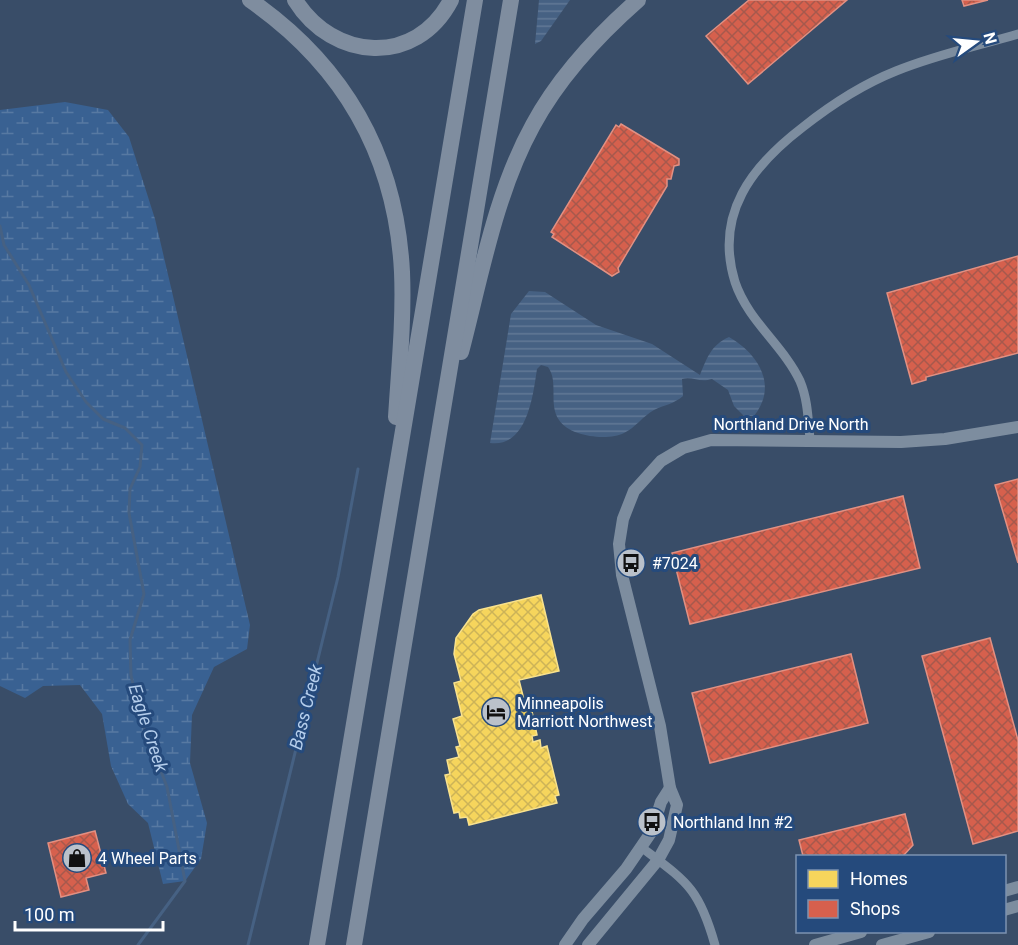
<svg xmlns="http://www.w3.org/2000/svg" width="1018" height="945" font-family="Roboto,sans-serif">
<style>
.wetland{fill:url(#wetland-marsh)}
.water{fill:url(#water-rules)}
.homes{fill:url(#homes-cross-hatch);stroke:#f9e28d;stroke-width:1.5}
.shops{fill:url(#shops-cross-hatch);stroke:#e29082;stroke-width:1.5}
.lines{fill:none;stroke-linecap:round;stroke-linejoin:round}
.stream{stroke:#466183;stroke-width:3}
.minor{stroke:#7d8d9f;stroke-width:9}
.tertiary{stroke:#7d8d9f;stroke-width:12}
.motorway{stroke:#7f8d9f;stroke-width:16}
.labels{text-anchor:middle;stroke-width:6;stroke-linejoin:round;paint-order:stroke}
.street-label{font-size:16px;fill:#fff;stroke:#254a7c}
.poi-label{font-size:16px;fill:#fff;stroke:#254a7c;text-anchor:start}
.water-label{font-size:18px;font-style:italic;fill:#b5ceec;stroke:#254a7c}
</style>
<defs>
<pattern id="wetland-marsh" width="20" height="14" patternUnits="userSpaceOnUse" patternTransform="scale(1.5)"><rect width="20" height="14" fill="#396192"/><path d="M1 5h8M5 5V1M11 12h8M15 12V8" fill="none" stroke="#5779a2"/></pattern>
<pattern id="water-rules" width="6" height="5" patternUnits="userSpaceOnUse" patternTransform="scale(1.5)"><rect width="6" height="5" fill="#466183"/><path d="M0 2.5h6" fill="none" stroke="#627996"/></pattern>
<pattern id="homes-cross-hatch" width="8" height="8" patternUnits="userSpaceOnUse" patternTransform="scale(1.5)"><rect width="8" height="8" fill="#f6d55c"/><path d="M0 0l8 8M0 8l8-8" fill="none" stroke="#ccb358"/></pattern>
<pattern id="shops-cross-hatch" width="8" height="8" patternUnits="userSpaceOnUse" patternTransform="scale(1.5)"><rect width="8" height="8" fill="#d6604d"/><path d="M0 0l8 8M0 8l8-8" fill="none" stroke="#a6594d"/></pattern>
</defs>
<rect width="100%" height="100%" fill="#394d68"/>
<polygon class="wetland" points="65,102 108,110 129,137 155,219 250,625 247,649 214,667 192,715 190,763 207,823 201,859 185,881 163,884 148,823 128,804 111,766 102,714 80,685 43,686 25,698 0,686 0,110"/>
<g class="water">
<polygon points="539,0 570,0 541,41 535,44"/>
<path d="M529,291L545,292L596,325L652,344L700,375C707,358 711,345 729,337C759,354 778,386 754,416H744L734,406L728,390L712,379C699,383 693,376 682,379L683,396C674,404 664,405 654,410C643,416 635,428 624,433C608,441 570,437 559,420C548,404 559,382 548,367L541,365L537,369C533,396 527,448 490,443L511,314Z"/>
</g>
<polygon class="homes" points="541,595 559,671 519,680 526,708 531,707 537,735 532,736 533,742 540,740 541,748 547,746 559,795 555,796 557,803 469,825 467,817 460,818 459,812 454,813 445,775 450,774 447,760 459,757 456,747 460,746 453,719 462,716 454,683 461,681 454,654 456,638 473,614 479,610"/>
<g class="shops">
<polygon points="749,0 847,0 748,84 706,36"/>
<polygon points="962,0 988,0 964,6"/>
<polygon points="621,124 679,159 679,165 674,166 671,179 667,179 667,186 618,268 619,272 612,276 552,237 554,234 551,232 616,125 619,127"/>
<polygon points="1018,256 1018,353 926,377 926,380 912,384 887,293"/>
<polygon points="1018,479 1018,563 995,485"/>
<polygon points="903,496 920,568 690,624 672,553"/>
<polygon points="990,638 1018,740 1018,831 973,844 922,656"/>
<polygon points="851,654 868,723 710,763 692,693"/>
<polygon points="905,814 913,845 903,856 803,856 799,840"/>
<polygon points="95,831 106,873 86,878 89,890 61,897 48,843"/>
</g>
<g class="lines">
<g class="stream">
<polyline points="0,226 4,245 29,285 66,372 86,402 103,419 125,428 142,445 140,467 130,489 129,513 144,594 130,640 131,675 138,710 167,787 185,881 138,945"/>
<polyline points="248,945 338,577 358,469"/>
</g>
<g class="minor">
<path d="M810,439C808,420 808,400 800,381C783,345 748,321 735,282C714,214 752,166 803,127C832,104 861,85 896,71C935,55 977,46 1018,34"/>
<path d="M641,847C687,882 699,888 715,945"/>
</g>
<g class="tertiary">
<polyline points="1004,891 1018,887"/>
<polyline points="1004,910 1018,906"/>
<polyline points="565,945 583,919 626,869 652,831 661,802 670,788"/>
<polyline points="588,945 658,860 669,840 677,805 670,788 660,726 622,575 619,544 623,519 634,491 661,461 683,448 711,440 901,442 945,439 1018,427"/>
<polyline points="815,945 861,932"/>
<polyline points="882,945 929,932"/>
</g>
<g class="motorway">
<path d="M250,0C345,66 396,156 402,272C404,320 399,369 396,417"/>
<path d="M295,0C333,61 416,67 451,0"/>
<path d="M461,352C481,276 495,194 533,125C559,77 597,36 638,0"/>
<polyline points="317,945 475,0"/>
<polyline points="354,945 511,0"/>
</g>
</g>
<defs>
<g id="bus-disc" transform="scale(1.5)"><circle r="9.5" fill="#bac1ca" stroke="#254a7c"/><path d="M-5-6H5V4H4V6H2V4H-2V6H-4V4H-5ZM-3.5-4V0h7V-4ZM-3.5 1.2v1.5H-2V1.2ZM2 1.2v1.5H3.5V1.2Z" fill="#111"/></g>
<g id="hotel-disc" transform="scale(1.5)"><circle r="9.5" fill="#bac1ca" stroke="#254a7c"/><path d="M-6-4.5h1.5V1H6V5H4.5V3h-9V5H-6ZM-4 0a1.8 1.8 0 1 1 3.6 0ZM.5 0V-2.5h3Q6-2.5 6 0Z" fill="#111"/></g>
<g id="shop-disc" transform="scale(1.5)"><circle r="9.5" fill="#bac1ca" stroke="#254a7c"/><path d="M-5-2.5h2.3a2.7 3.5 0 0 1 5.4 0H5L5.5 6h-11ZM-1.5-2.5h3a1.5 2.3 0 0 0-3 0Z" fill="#111"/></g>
</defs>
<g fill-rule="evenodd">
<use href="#bus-disc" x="631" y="563"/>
<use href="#hotel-disc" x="496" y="712"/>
<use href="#bus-disc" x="652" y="822"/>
<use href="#shop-disc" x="77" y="858"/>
</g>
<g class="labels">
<g class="street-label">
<text x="791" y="430">Northland Drive North</text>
</g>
<g class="poi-label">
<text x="652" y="569">#7024</text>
<text x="517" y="709">Minneapolis<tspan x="517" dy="18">Marriott Northwest</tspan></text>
<text x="673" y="828">Northland Inn #2</text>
<text x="98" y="864">4 Wheel Parts</text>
</g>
<g class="water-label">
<text transform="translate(306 707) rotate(-76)" y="6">Bass Creek</text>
<text transform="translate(148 728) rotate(72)" y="6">Eagle Creek</text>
</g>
</g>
<rect x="796" y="855" width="210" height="78" fill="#254a7c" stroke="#7c92b0" stroke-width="1.5"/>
<rect x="808" y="870" width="30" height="18" fill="#f6d55c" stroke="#7c92b0" stroke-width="1.5"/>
<text x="850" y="885" font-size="18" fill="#ffffff">Homes</text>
<rect x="808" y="900" width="30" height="18" fill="#d6604d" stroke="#7c92b0" stroke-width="1.5"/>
<text x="850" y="915" font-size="18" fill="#ffffff">Shops</text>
<g transform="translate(976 42) rotate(75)" stroke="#254a7c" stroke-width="4.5" paint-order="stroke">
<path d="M0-4.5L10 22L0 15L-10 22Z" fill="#ffffff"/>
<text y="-9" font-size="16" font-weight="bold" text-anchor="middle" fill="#ffffff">N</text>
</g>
<path d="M15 921v9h148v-9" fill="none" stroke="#ffffff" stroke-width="3"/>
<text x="24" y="921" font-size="18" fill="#ffffff" stroke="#254a7c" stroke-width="4.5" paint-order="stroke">100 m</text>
</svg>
